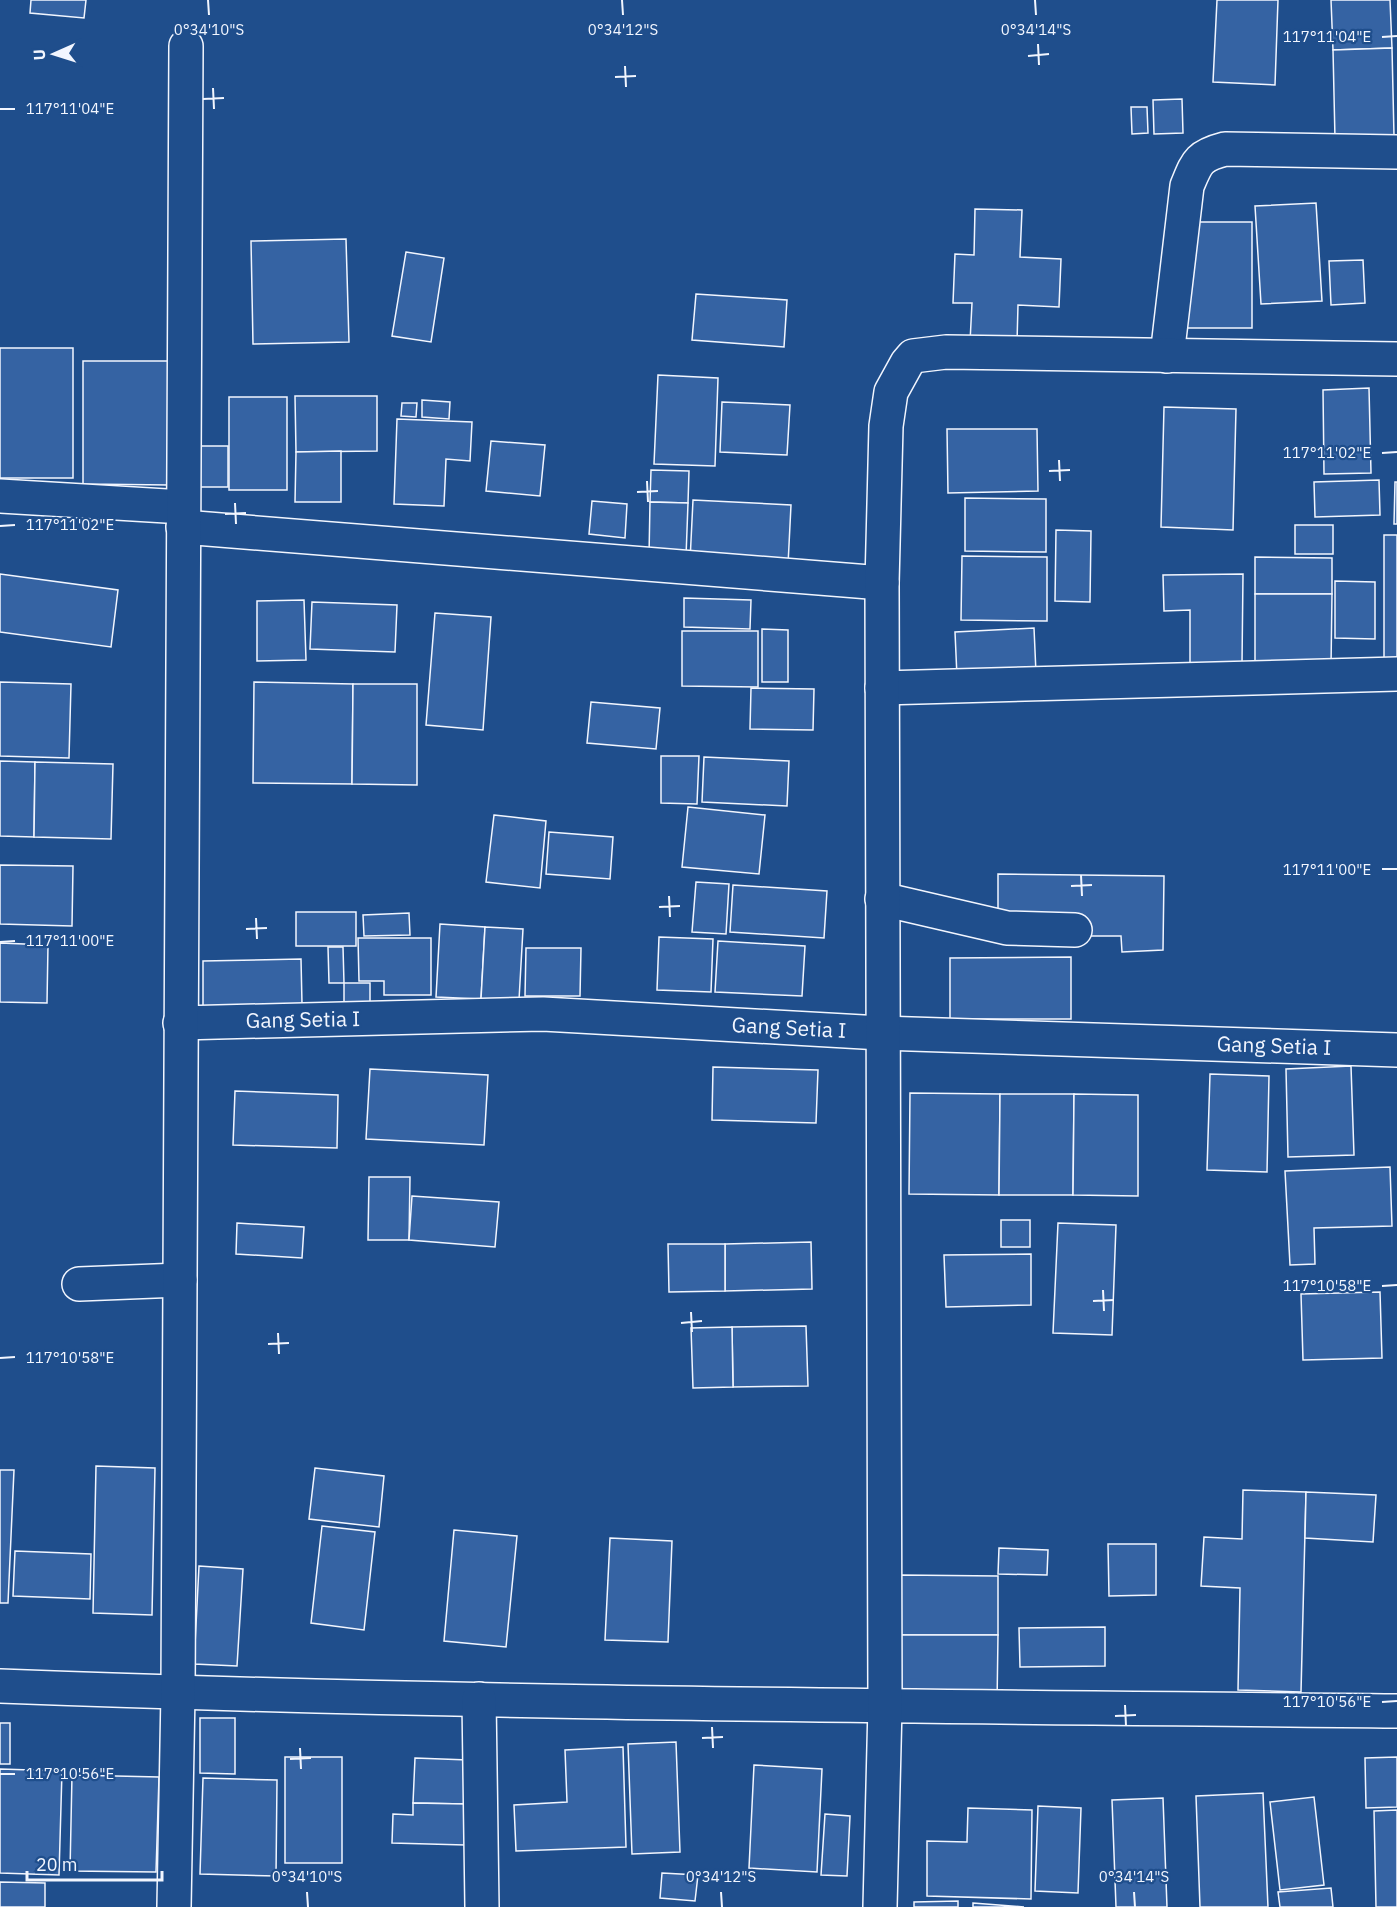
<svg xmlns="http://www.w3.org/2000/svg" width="1397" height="1907" font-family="'IBM Plex Sans',sans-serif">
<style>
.building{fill:#3563a3;stroke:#f2f6ff;stroke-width:1.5}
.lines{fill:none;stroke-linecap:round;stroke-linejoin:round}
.minor-casing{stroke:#f2f6ff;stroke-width:36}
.minor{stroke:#1f4e8c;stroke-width:33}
.ticks{fill:none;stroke:#f2f6ff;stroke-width:2}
.labels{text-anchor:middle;stroke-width:4.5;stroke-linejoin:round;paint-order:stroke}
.street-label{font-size:21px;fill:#f2f6ff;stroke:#1f4e8c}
.ticks-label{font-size:15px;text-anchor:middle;fill:#f2f6ff;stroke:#1f4e8c;stroke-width:4.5;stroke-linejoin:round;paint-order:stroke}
</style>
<rect width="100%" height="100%" fill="#1f4e8c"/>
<g class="building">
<polygon points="31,0 86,0 84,18 30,13"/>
<polygon points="1217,0 1278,0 1275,85 1213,82"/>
<polygon points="1331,0 1390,0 1392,48 1333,50"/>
<polygon points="1392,48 1394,136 1335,139 1333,50"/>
<polygon points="1182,99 1183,133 1154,134 1153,100"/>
<polygon points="1131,107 1147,107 1148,133 1132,134"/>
<polygon points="1316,203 1322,301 1261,304 1255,206"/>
<polygon points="975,209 1022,210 1020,257 1061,259 1059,307 1018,305 1017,343 970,342 972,303 953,303 955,254 974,255"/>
<rect x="1185" y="222" width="67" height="106"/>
<polygon points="346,239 349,342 253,344 251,241"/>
<polygon points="406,252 444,258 431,342 392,336"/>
<polygon points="1363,260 1365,303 1331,305 1329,261"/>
<polygon points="696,294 787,300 784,347 692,340"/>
<rect x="0" y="348" width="73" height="130"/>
<polygon points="83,361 170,361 169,485 83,484"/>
<polygon points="658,375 718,378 715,466 654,464"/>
<polygon points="1369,388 1371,473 1324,474 1323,390"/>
<polygon points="295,396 377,396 377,451 296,452"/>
<rect x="229" y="397" width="58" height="93"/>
<polygon points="422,400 450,402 449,419 422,417"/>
<polygon points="722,402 790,405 787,455 720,452"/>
<polygon points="402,403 417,403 416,417 401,416"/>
<polygon points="1164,407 1236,409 1233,530 1161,527"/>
<polygon points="397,419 472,422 470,461 446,459 444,506 394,504"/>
<polygon points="947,429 1037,429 1038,491 948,493"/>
<polygon points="491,441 545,445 540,496 486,491"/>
<rect x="194" y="446" width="34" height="41"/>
<polygon points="341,451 341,502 295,502 296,452"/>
<polygon points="651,470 689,471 688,503 650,502"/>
<polygon points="1379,480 1380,515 1315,517 1314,482"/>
<polygon points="1395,482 1397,482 1397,524 1394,524"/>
<polygon points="965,498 1046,499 1046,552 965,551"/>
<polygon points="693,500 791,505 788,565 690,561"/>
<polygon points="592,501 627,504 625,538 589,534"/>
<polygon points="650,502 688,503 686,557 649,556"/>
<rect x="1295" y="525" width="38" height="29"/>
<polygon points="1056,530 1091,531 1090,602 1055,601"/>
<rect x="1384" y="535" width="13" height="127"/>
<polygon points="962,556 1047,557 1047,621 961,620"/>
<polygon points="1255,557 1332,558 1332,594 1255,594"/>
<polygon points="0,574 118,590 111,647 0,632"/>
<polygon points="1243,574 1242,664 1190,664 1190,610 1164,611 1163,575"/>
<polygon points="1335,581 1375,582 1375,639 1335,638"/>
<polygon points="1255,594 1332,594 1331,667 1255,667"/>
<polygon points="684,598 751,600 750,629 684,627"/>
<polygon points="304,600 306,660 257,661 257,601"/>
<polygon points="312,602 397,605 395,652 310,649"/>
<polygon points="435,613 491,617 483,730 426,725"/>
<polygon points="1034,628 1036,673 957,677 955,632"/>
<polygon points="762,629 788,630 788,682 762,682"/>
<polygon points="682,631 758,631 758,687 682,686"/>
<polygon points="0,682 71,684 69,758 0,756"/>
<polygon points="254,682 353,684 352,784 253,783"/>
<polygon points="353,684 417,684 417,785 352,784"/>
<polygon points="751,688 814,689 813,730 750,729"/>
<polygon points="591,702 660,708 656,749 587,743"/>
<polygon points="661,756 699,756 697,804 661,803"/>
<polygon points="704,757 789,761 787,806 702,802"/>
<polygon points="0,761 35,762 34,837 0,836"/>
<polygon points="35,762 113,764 111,839 34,837"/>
<polygon points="688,807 765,815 759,874 682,867"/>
<polygon points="494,815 546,821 540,888 486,882"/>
<polygon points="549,832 613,837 610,879 546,874"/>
<polygon points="0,865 73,866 72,926 0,924"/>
<polygon points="998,874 1164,876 1163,950 1122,952 1121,936 1080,936 1080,915 998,914"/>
<polygon points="696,882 729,884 726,934 692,932"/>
<polygon points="733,885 827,891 824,938 730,932"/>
<rect x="296" y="912" width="60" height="34"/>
<polygon points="409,913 410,935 364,936 363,915"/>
<polygon points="440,924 485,927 481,999 436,997"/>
<polygon points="485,927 523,929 519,1000 481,999"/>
<polygon points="659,937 713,939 711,992 657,990"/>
<polygon points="358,938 431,938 431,995 384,995 384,981 359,981"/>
<polygon points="718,941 805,946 802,996 715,992"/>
<polygon points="0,943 48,945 47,1003 0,1002"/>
<polygon points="328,947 343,947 344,983 329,983"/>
<polygon points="526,948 581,948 580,996 525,996"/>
<polygon points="1071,957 1071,1019 950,1019 950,958"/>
<polygon points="301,959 302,1004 203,1006 203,961"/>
<rect x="344" y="983" width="26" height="33"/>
<polygon points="1351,1066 1354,1155 1288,1157 1286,1069"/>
<polygon points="713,1067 818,1070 816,1123 712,1120"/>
<polygon points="370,1069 488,1075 484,1145 366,1139"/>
<polygon points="1210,1074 1269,1076 1267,1172 1207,1170"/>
<polygon points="235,1091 338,1095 337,1148 233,1145"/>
<polygon points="910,1093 1000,1094 999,1195 909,1194"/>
<polygon points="1000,1094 1074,1094 1073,1195 999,1195"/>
<polygon points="1074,1094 1138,1095 1138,1196 1073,1195"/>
<polygon points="1390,1167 1392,1226 1314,1228 1315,1264 1290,1265 1285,1171"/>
<polygon points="369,1177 410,1177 409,1240 368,1240"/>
<polygon points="412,1196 499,1202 495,1247 409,1240"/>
<rect x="1001" y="1220" width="29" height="27"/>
<polygon points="237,1223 304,1227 302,1258 236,1254"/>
<polygon points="1058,1223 1116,1225 1112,1335 1053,1333"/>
<polygon points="811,1242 812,1289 725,1291 725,1244"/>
<polygon points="668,1244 725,1244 725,1291 669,1292"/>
<polygon points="1031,1254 1031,1305 946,1307 944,1255"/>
<polygon points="1380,1292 1382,1358 1303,1360 1301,1294"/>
<polygon points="806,1326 808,1386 733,1387 732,1327"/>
<polygon points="732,1327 733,1387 693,1388 691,1328"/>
<polygon points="96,1466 155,1468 152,1615 93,1613"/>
<polygon points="315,1468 384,1476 379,1527 309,1519"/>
<polygon points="0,1470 14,1470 8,1603 0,1603"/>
<polygon points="1243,1490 1306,1492 1301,1692 1238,1690 1240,1588 1201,1586 1204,1537 1242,1539"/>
<polygon points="1306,1492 1376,1495 1373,1542 1305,1538"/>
<polygon points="322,1526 375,1532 364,1630 311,1623"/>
<polygon points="454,1530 517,1536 506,1647 444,1641"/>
<polygon points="610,1538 672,1541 668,1642 605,1640"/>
<polygon points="1108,1544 1156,1544 1156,1595 1109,1596"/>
<polygon points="999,1548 1048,1550 1047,1575 998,1574"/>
<polygon points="15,1551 91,1554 90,1599 13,1596"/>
<polygon points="199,1566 243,1569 237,1666 194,1664"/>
<polygon points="901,1575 998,1576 998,1635 900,1635"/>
<polygon points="1105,1627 1105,1666 1020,1667 1019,1628"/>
<polygon points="900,1635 998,1635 997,1705 899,1704"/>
<polygon points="200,1718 235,1718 235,1774 200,1773"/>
<rect x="0" y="1723" width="10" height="41"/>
<polygon points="676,1742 680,1852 632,1854 628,1744"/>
<polygon points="623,1747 626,1847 516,1851 514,1805 567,1802 565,1750"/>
<rect x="285" y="1757" width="57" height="106"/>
<polygon points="1397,1757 1397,1807 1366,1808 1365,1758"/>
<polygon points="415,1758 468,1760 466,1804 413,1803"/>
<polygon points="754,1765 822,1769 817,1872 749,1868"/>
<polygon points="0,1769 62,1771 59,1875 0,1873"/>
<polygon points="72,1775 159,1777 156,1872 70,1871"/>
<polygon points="203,1778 277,1780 276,1876 200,1874"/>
<polygon points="1263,1793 1268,1907 1200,1907 1196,1796"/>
<polygon points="1314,1797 1324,1885 1280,1890 1270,1802"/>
<polygon points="1163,1798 1167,1907 1116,1907 1112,1800"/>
<polygon points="413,1803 466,1804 465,1845 392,1843 393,1814 413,1815"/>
<polygon points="1038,1806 1081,1808 1078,1893 1035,1891"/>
<polygon points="968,1808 1032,1810 1031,1899 927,1896 927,1841 967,1842"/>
<polygon points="1397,1810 1397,1907 1376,1907 1374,1811"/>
<polygon points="825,1814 850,1816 847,1876 821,1875"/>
<polygon points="662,1873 698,1875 695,1901 660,1898"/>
<polygon points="0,1882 45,1883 45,1907 0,1907"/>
<polygon points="1331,1888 1333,1907 1280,1907 1278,1892"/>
<polygon points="958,1901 958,1907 914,1907 914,1902"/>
<polygon points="973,1903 1024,1907 973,1907"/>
</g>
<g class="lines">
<g class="minor-casing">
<g id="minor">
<path d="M1167,356L1187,186C1197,162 1198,156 1225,149L1397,152"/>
<polyline points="0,496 183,507"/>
<polyline points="183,527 882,583"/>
<polyline points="882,688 1397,674"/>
<polyline points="882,899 1007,928 1075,930"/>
<polyline points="180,1023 543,1014 881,1033 1397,1050"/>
<polyline points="79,1284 180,1280"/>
<path d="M0,1686C465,1704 931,1706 1397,1711"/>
<polyline points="479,1699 482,1907"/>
<polyline points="174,1907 178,1693 186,46"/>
<polyline points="880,1907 885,1706 882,583 886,426 891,392 907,363 913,356 946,352 1397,359"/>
</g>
</g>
<use href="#minor" class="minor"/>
</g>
<path class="ticks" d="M208,0L209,15M622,0L623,15M1035,0L1036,15M1382,37L1397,36M1038,44L1039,65M1028,56L1049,54M625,66L626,87M615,77L636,76M213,88L214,109M203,99L224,98M0,109H15M1382,453L1397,452M1059,460L1060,481M1049,471L1070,470M647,481L648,502M637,492L658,491M235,503L236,524M225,514L246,513M0,526L15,525M1382,869H1397M1081,875L1082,896M1071,886L1092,885M669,896L670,917M659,907L680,906M256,918L257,939M246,929L267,928M0,942L15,941M1382,1286L1397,1285M1103,1290L1104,1311M1093,1301L1114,1300M691,1312L692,1332M681,1323L702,1321M278,1333L279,1354M268,1344L289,1343M0,1358L15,1357M1382,1702L1397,1701M1125,1705L1126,1726M1115,1716L1136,1715M712,1727L713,1748M702,1738L723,1737M300,1748L301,1769M290,1759L311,1758M0,1774H15M307,1892L308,1907M721,1892L722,1907M1134,1892L1135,1907"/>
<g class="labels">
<g class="street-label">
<text transform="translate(303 1020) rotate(-1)" y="7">Gang Setia I</text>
<text transform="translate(789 1028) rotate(3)" y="7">Gang Setia I</text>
<text transform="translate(1274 1046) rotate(2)" y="7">Gang Setia I</text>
</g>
</g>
<g class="ticks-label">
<text x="209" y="35">0°34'10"S</text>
<text x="623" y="35">0°34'12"S</text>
<text x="1036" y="35">0°34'14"S</text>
<text x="1327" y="42">117°11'04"E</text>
<text x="70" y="114">117°11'04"E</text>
<text x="1327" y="458">117°11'02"E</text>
<text x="70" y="530">117°11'02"E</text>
<text x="1327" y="875">117°11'00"E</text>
<text x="70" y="946">117°11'00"E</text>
<text x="1327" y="1291">117°10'58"E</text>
<text x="70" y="1363">117°10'58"E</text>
<text x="1327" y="1707">117°10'56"E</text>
<text x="70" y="1779">117°10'56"E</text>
<text x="307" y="1882">0°34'10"S</text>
<text x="721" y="1882">0°34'12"S</text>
<text x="1134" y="1882">0°34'14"S</text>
</g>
<g transform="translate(54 54) rotate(267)" stroke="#1f4e8c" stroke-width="4.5" paint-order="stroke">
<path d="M0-4.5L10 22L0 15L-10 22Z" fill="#f2f6ff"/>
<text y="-9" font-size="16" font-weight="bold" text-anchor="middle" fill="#f2f6ff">U</text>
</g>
<path d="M27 1871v9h135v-9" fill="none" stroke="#f2f6ff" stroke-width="3"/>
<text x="36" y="1871" font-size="18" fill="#f2f6ff" stroke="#1f4e8c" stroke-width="4.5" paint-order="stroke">20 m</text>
</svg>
